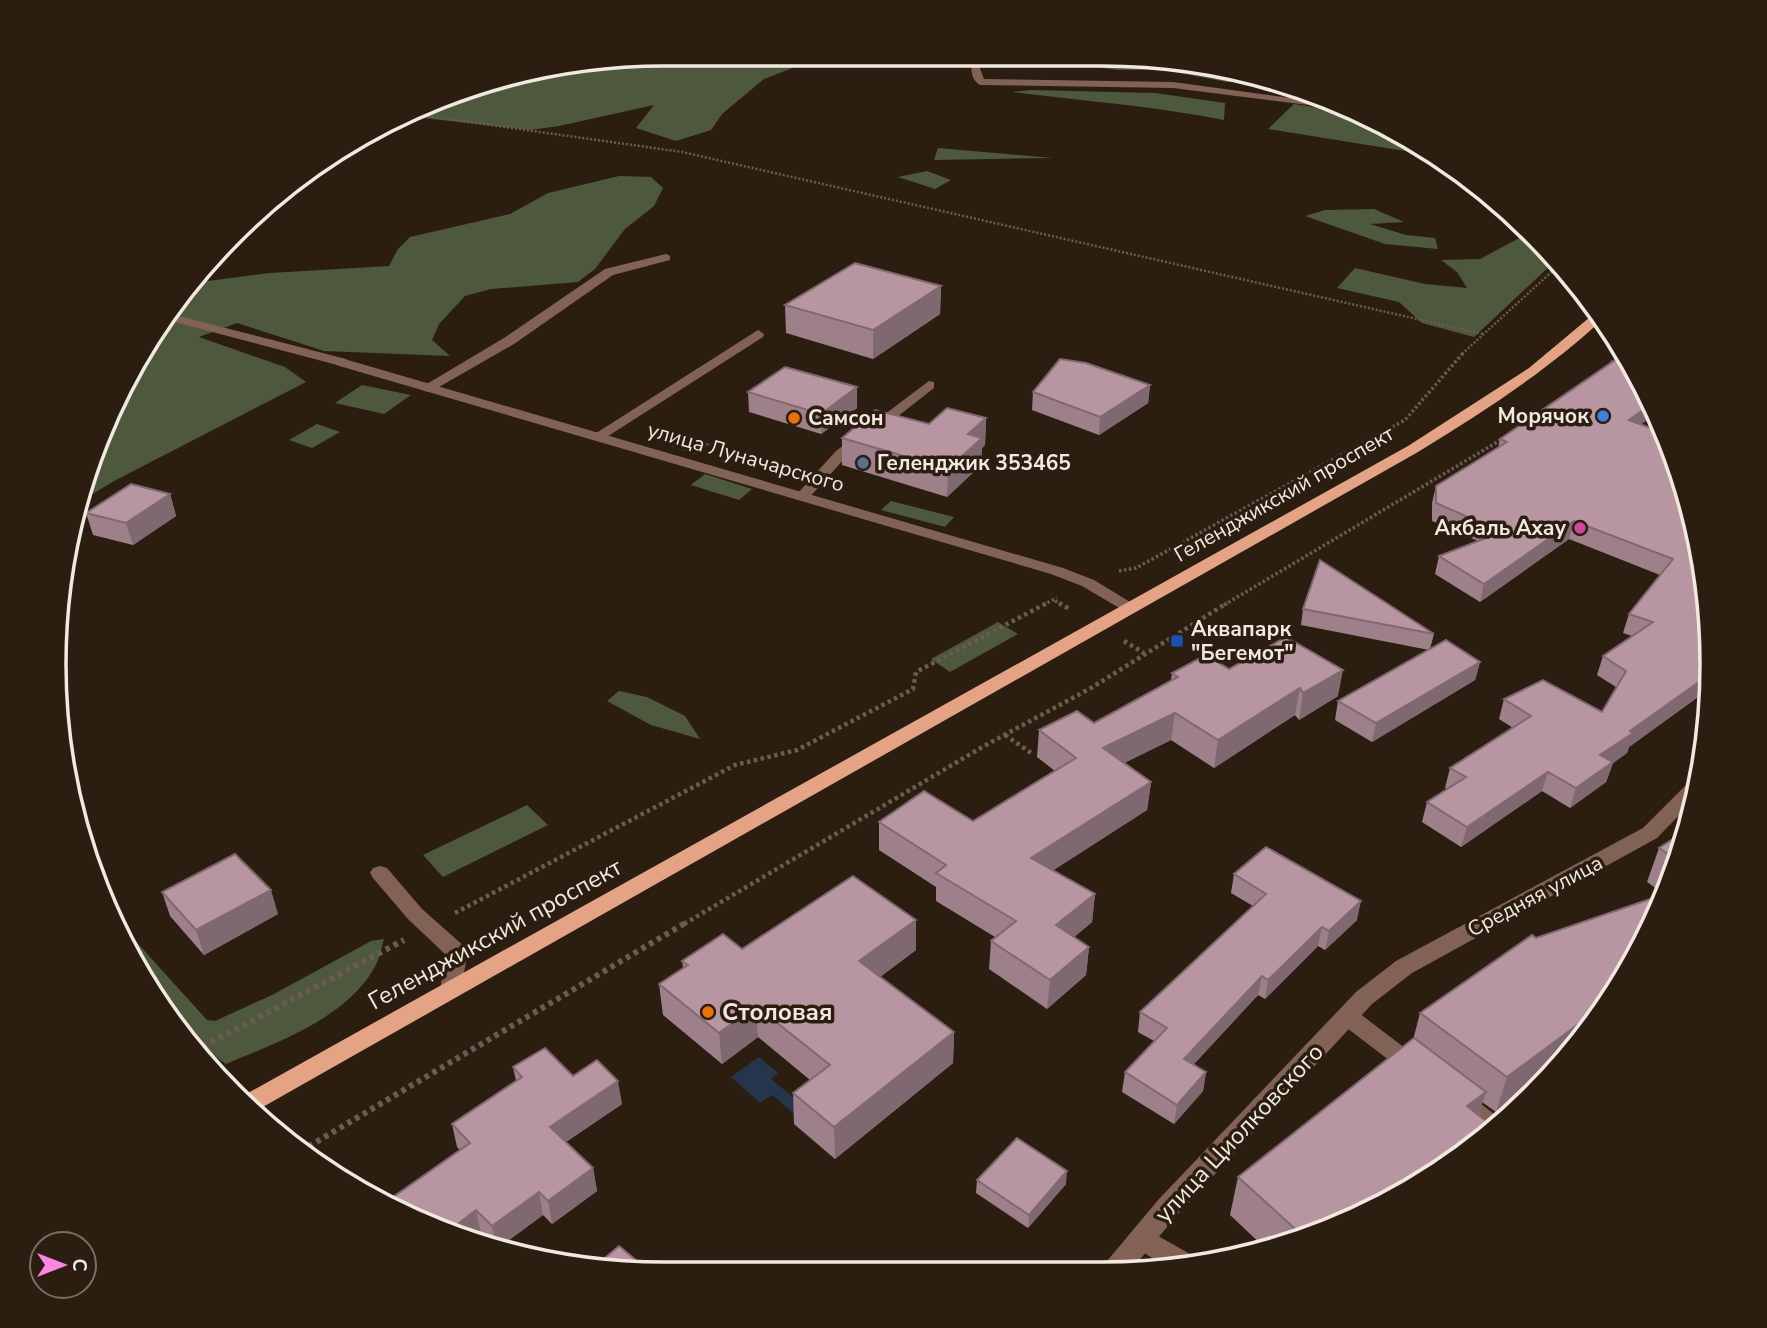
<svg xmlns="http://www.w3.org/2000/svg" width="1767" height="1328" font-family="'Nunito Sans',sans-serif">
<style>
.forest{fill:#4e583d}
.water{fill:#25354b}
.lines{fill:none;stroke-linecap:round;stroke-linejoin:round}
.path-far3{stroke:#695d52;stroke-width:2.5;stroke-dasharray:2 2;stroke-linecap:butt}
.path-far2{stroke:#695d52;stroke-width:3.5;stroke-dasharray:2.5 2.5;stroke-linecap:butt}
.path-far1{stroke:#695d52;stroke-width:4.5;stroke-dasharray:3.5 3.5;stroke-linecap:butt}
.path{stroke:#695d52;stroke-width:6;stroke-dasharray:4.5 4.5;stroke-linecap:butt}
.lane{fill:#826254;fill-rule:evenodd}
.street{fill:#826254;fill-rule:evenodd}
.primary{fill:#e5a386;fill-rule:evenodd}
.wall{fill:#9d808a}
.shaded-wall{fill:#806871}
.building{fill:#b795a1;stroke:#806871;stroke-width:2}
.shop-dot{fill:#3f7fe0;stroke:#2b1e11;stroke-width:2.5}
.food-dot{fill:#e8710a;stroke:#2b1e11;stroke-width:2.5}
.service-dot{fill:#5c6f8a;stroke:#2b1e11;stroke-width:2.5}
.hotel-dot{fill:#d1479c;stroke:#2b1e11;stroke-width:2.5}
.transit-dot{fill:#1a4fb4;stroke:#2b1e11;stroke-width:2.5}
.labels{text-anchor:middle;stroke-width:7;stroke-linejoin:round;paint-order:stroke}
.poi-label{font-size:21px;font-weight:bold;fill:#f1e8e0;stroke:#2b1e11;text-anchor:start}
.street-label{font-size:21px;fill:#f1e8e0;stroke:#2b1e11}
.near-street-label{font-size:24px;fill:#f1e8e0;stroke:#2b1e11}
.near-poi-label{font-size:24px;font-weight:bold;fill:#f1e8e0;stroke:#2b1e11;text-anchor:start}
.rim{fill:none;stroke:#f1e8e0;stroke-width:3.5}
</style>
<rect width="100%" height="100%" fill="#2b1e11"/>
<g class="forest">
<polygon points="664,54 805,55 813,60 764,79 722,114 711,130 676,141 636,128 654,105 559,126 531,130 406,116 506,75"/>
<polygon points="1035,55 1142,56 1260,75 1278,83 1227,82 1164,70 1117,70 1066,63"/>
<path d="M1031,90L1155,93L1225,103L1224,120C1154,106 1083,101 1012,92Z"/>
<polygon points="1294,104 1339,111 1442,157 1268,129"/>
<polygon points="938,148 1053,158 934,160"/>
<polygon points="927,171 951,180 935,189 898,177"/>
<polygon points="619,176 651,177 663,188 654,206 625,229 595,269 578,282 491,289 465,296 439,324 432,340 450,356 324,351 237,323 199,337 285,367 306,382 114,481 81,501 117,394 192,283 270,273 389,266 398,249 410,237 510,214 548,193"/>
<polygon points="1374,209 1404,222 1370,224 1406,235 1435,238 1438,249 1385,244 1305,216 1325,210"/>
<polygon points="1525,235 1554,262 1474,337 1422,323 1399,302 1337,288 1355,268 1425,284 1467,288 1457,272 1441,260 1480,259"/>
<polygon points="362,385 411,395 384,414 335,403"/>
<polygon points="317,424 340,432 312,448 289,440"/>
<polygon points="671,430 710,444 694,454 655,440"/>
<polygon points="705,474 752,489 739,500 691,485"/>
<polygon points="891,501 954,517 945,527 881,510"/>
<polygon points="998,622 1018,634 950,672 931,659"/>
<polygon points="619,691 647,697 685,716 700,739 651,725 607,701"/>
<polygon points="527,805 548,825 443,877 423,855"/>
<path d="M121,925L207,1020L215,1021L274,994L371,941L384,939C381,949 379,961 373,970C344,1019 276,1043 226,1064L192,1040L180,1012L151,981Z"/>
</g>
<polygon class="water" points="759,1057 778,1073 771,1079 794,1098 798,1117 772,1095 760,1103 731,1077"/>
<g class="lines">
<g class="path-far3">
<polyline points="412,114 682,152 1483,334"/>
<polyline points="1462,354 1558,266"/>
<polyline points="1621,354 1623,352"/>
</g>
<g class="path-far2">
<polyline points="1611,363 1623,352"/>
<polyline points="1119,571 1136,568 1405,420 1464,352"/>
<polyline points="1055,601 1062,605"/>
<polyline points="1043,605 1057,598"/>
<polyline points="1224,605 1504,438"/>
</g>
<g class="path-far1">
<polyline points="1059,603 1071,610"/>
<polyline points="1124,641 1144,653"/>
<polyline points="1005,735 1031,753"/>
<polyline points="455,913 735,765 797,750 913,689 916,672 1047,603"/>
<polyline points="684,924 984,746 1091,688 1227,603"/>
</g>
<g class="path">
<polyline points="195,1051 404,940"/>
<polyline points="301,1151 687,922"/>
</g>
<g class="lane">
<path d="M973,55H981L979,66L984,79L1173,82L1320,102L1333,108L1173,88L980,85C970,80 970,65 973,55Z"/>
<polygon points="666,254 670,256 670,260 613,275 514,344 432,391 427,392 420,388 504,338 605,269"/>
<polygon points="171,314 346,359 348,362 341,366 167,320"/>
<polygon points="758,330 764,334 763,337 602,440 592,440 590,437"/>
<polygon points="929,381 934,382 934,388 846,457 807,500 797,500 794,497 797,494 836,451"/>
<polygon points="380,866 387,868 422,909 465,947 468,953 459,996 451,998 443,996 440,990 446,955 408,919 373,878 370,873 373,868"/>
<polygon points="1347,1008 1355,1010 1422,1061 1426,1067 1422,1073 1414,1076 1406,1073 1339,1022 1336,1016 1339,1010"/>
<polygon points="1468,1098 1476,1100 1503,1121 1488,1135 1460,1114 1456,1107 1460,1100"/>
<polygon points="1142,1227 1199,1259 1201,1264 1170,1269 1133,1246 1129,1238 1133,1230"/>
</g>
<g class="street">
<polygon points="341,358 1063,568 1094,580 1140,608 1132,613 1126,612 1082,586 1051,574 336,365 336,359"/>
<polygon points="1699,778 1695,799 1657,838 1412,973 1372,1004 1177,1215 1132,1269 1103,1269 1107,1261 1159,1199 1356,992 1396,961 1643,828 1691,780"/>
</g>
<path class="primary" d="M1596,312H1598L1603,319C1547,371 1483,412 1418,452L254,1112L239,1098L1408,446L1529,368Z"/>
</g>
<g class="wall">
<polygon points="941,286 940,314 873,359 786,333 785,305"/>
<polygon points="1150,385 1148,403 1099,435 1032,410 1033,392"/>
<polygon points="857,387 857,408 821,434 749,412 748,392"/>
<polygon points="986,418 985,445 982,448 981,465 947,497 842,465 842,438 929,424"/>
<polygon points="1641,425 1711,625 1709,689 1629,747 1627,753 1613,763 1606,782 1570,808 1542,791 1461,847 1422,822 1427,802 1448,789 1445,788 1450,768 1513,728 1499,719 1504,699 1602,712 1616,687 1597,675 1603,656 1632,636 1623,633 1629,614 1660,575 1569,539 1480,602 1435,574 1439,556 1478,541 1432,521 1432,503 1436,486 1498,448 1500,439"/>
<polygon points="170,494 176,516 133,545 93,535 86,513"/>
<polygon points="1303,609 1434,634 1430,649 1480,662 1475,680 1372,742 1335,720 1338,701 1429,650 1301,625"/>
<polygon points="1229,669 1338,696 1299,720 1295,715 1214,768 1171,740 1124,763 1151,782 1147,810 1053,870 1095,894 1092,922 1074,937 1089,947 1086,975 1047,1009 989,969 991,941 995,937 936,901 936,887 879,850 879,822 973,821 1055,771 1037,757 1039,730 1094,723 1171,680 1172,673"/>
<polygon points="1659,848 1680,860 1631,969 1566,1059 1496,1112 1482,1102 1479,1115 1336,1227 1264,1247 1230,1215 1238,1177 1413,1040 1420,1013 1536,938 1664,894 1647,882"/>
<polygon points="1234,874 1357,920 1325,950 1318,946 1265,999 1258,995 1194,1064 1206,1072 1203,1091 1174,1124 1122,1092 1125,1072 1154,1041 1138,1032 1140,1012 1253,906 1231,893"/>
<polygon points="162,892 278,914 204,955 170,916"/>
<polygon points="742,949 916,950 880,977 954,1032 953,1063 835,1159 794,1124 793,1093 810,1080 758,1037 722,1064 663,1015 659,984 683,968 682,961"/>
<polygon points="513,1067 573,1076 622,1104 566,1142 593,1168 597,1191 552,1224 543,1215 497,1249 481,1233 473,1239 386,1203 386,1202 460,1150 457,1147 452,1124 516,1081"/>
<polygon points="977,1180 1066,1184 1028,1228 976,1193"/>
</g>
<g class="shaded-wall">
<polygon points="941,286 940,314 873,359 873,330"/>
<polygon points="1150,385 1148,403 1099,435 1100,417"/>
<polygon points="857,387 857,408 821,434 821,414"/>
<polygon points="1653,403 1657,413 1624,437 1629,420"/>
<polygon points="986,418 985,445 982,448 981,465 947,497 948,469 968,434"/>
<polygon points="170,494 176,516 133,545 126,523"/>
<polygon points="1574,521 1569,539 1480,602 1484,584"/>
<polygon points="1480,662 1475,680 1372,742 1376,723"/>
<polygon points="1343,670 1338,696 1299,720 1303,693"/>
<polygon points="1710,674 1709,689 1629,747 1627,753 1613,763 1606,782 1570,808 1576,788 1600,755 1630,731"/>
<polygon points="1300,688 1295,715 1214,768 1218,740"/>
<polygon points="1175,713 1171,740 1100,775 1103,748"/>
<polygon points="1548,772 1542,791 1461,847 1467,827"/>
<polygon points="1151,782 1147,810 1029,886 1031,858"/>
<polygon points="271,890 278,914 204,955 196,930"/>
<polygon points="1095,894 1092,922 1054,954 1056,925"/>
<polygon points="1361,901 1357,920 1325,950 1329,931"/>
<polygon points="916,920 916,950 859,992 859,961"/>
<polygon points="1322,927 1318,946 1265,999 1268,980"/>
<polygon points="1089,947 1086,975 1047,1009 1050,980"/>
<polygon points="1262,976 1258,995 1181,1078 1184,1059"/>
<polygon points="1607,1003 1566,1059 1496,1112 1507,1077"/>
<polygon points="756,1006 758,1037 722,1064 719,1033"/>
<polygon points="954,1032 953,1063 835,1159 834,1127"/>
<polygon points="1206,1072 1203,1091 1174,1124 1177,1105"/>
<polygon points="618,1081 622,1104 554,1150 550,1127"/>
<polygon points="1486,1092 1474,1129 1467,1106"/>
<polygon points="1486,1121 1479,1143 1474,1148 1421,1178"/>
<polygon points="593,1168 597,1191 552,1224 548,1201"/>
<polygon points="1067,1171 1066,1184 1028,1228 1029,1215"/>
<polygon points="539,1192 543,1215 497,1249 492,1226"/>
<polygon points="476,1210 481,1233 473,1239 450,1230"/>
</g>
<g class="building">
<polygon points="855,263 941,286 873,330 785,305"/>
<polygon points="1624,354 1650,395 1653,403 1629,420 1664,433 1692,507 1711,625 1710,674 1630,731 1633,733 1600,755 1613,762 1576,788 1548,772 1467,827 1427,802 1466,777 1450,768 1531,716 1504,699 1543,680 1602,712 1626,671 1603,656 1653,622 1629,614 1673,559 1574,521 1484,584 1439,556 1502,532 1436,503 1436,486 1507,442 1500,439"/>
<polygon points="1060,359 1086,363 1150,385 1100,417 1033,392"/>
<polygon points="785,367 857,387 821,414 748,392"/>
<polygon points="947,408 986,418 968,434 982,438 948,469 842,438 875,410 929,424"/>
<polygon points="131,484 170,494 126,523 86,513"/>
<polygon points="1320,560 1434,634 1303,609"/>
<polygon points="1286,637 1343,670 1303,693 1300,688 1218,740 1175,713 1103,748 1151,782 1031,858 1095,894 1056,925 1089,947 1050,980 991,941 1016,921 936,873 946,865 879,822 924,791 973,821 1076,758 1039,730 1077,711 1094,723 1178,677 1172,673 1206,655 1229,669"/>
<polygon points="1446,640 1480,662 1376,723 1338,701"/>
<polygon points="1687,830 1680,862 1659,848"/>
<polygon points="1266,847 1361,901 1329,931 1322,927 1268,980 1262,976 1184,1059 1206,1072 1177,1105 1125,1072 1167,1028 1140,1012 1266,894 1234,874"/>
<polygon points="235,854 271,890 196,930 162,892"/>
<polygon points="853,876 916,920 859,961 954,1032 834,1127 793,1093 830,1065 756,1006 719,1033 659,984 688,965 682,961 723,934 742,949"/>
<polygon points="1665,894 1631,969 1607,1003 1507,1077 1420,1013 1532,935 1536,938"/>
<polygon points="1414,1038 1486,1092 1467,1106 1486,1121 1421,1178 1336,1227 1303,1236 1238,1177"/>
<polygon points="545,1048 573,1076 597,1060 618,1081 550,1127 593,1168 548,1201 539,1192 492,1226 476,1210 450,1230 388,1204 386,1202 470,1143 452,1124 522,1077 513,1067"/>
<polygon points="1017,1138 1067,1171 1029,1215 977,1180"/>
<polygon points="619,1246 650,1272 624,1272 594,1267"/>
</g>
<circle class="shop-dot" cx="1603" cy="416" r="7"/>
<g class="food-dot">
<circle cx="794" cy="418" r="7"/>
<circle cx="708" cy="1012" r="7"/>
</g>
<circle class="service-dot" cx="863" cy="463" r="7"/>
<circle class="hotel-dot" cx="1580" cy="528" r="7"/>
<rect class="transit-dot" x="1170" y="634" width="14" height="14" rx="3.5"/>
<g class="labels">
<g class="poi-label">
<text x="1589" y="423" text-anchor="end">Морячок</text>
<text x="808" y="425">Самсон</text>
<text x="877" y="470">Геленджик 353465</text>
<text x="1566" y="535" text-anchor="end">Акбаль Ахау</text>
<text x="1191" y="636">Аквапарк<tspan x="1191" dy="24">"Бегемот"</tspan></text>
</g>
<g class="street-label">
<text transform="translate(746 457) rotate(16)" y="7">улица Луначарского</text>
<text transform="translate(1284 494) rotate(-30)" y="7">Геленджикский проспект</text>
<text transform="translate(1535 896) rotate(-28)" y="7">Средняя улица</text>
</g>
<g class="near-street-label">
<text transform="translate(495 934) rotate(-29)" y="8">Геленджикский проспект</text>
<text transform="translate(1239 1133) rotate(-47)" y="8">улица Циолковского</text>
</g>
<g class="near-poi-label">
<text x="722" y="1020">Столовая</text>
</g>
</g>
<path d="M0 0H1767V1328H0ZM664 66H1102A598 598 0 0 1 1700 664V664A598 598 0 0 1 1102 1262H664A598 598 0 0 1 66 664V664A598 598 0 0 1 664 66Z" fill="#2b1e11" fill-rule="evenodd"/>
<path class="rim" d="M664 66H1102A598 598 0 0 1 1700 664V664A598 598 0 0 1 1102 1262H664A598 598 0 0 1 66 664V664A598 598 0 0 1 664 66Z"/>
<g transform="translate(63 1265) rotate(90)"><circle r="33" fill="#2b1e11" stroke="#7a6f64" stroke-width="2"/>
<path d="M0-5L12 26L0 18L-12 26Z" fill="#fd86e2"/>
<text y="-10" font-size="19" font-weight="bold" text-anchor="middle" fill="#f1e8e0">С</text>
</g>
</svg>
